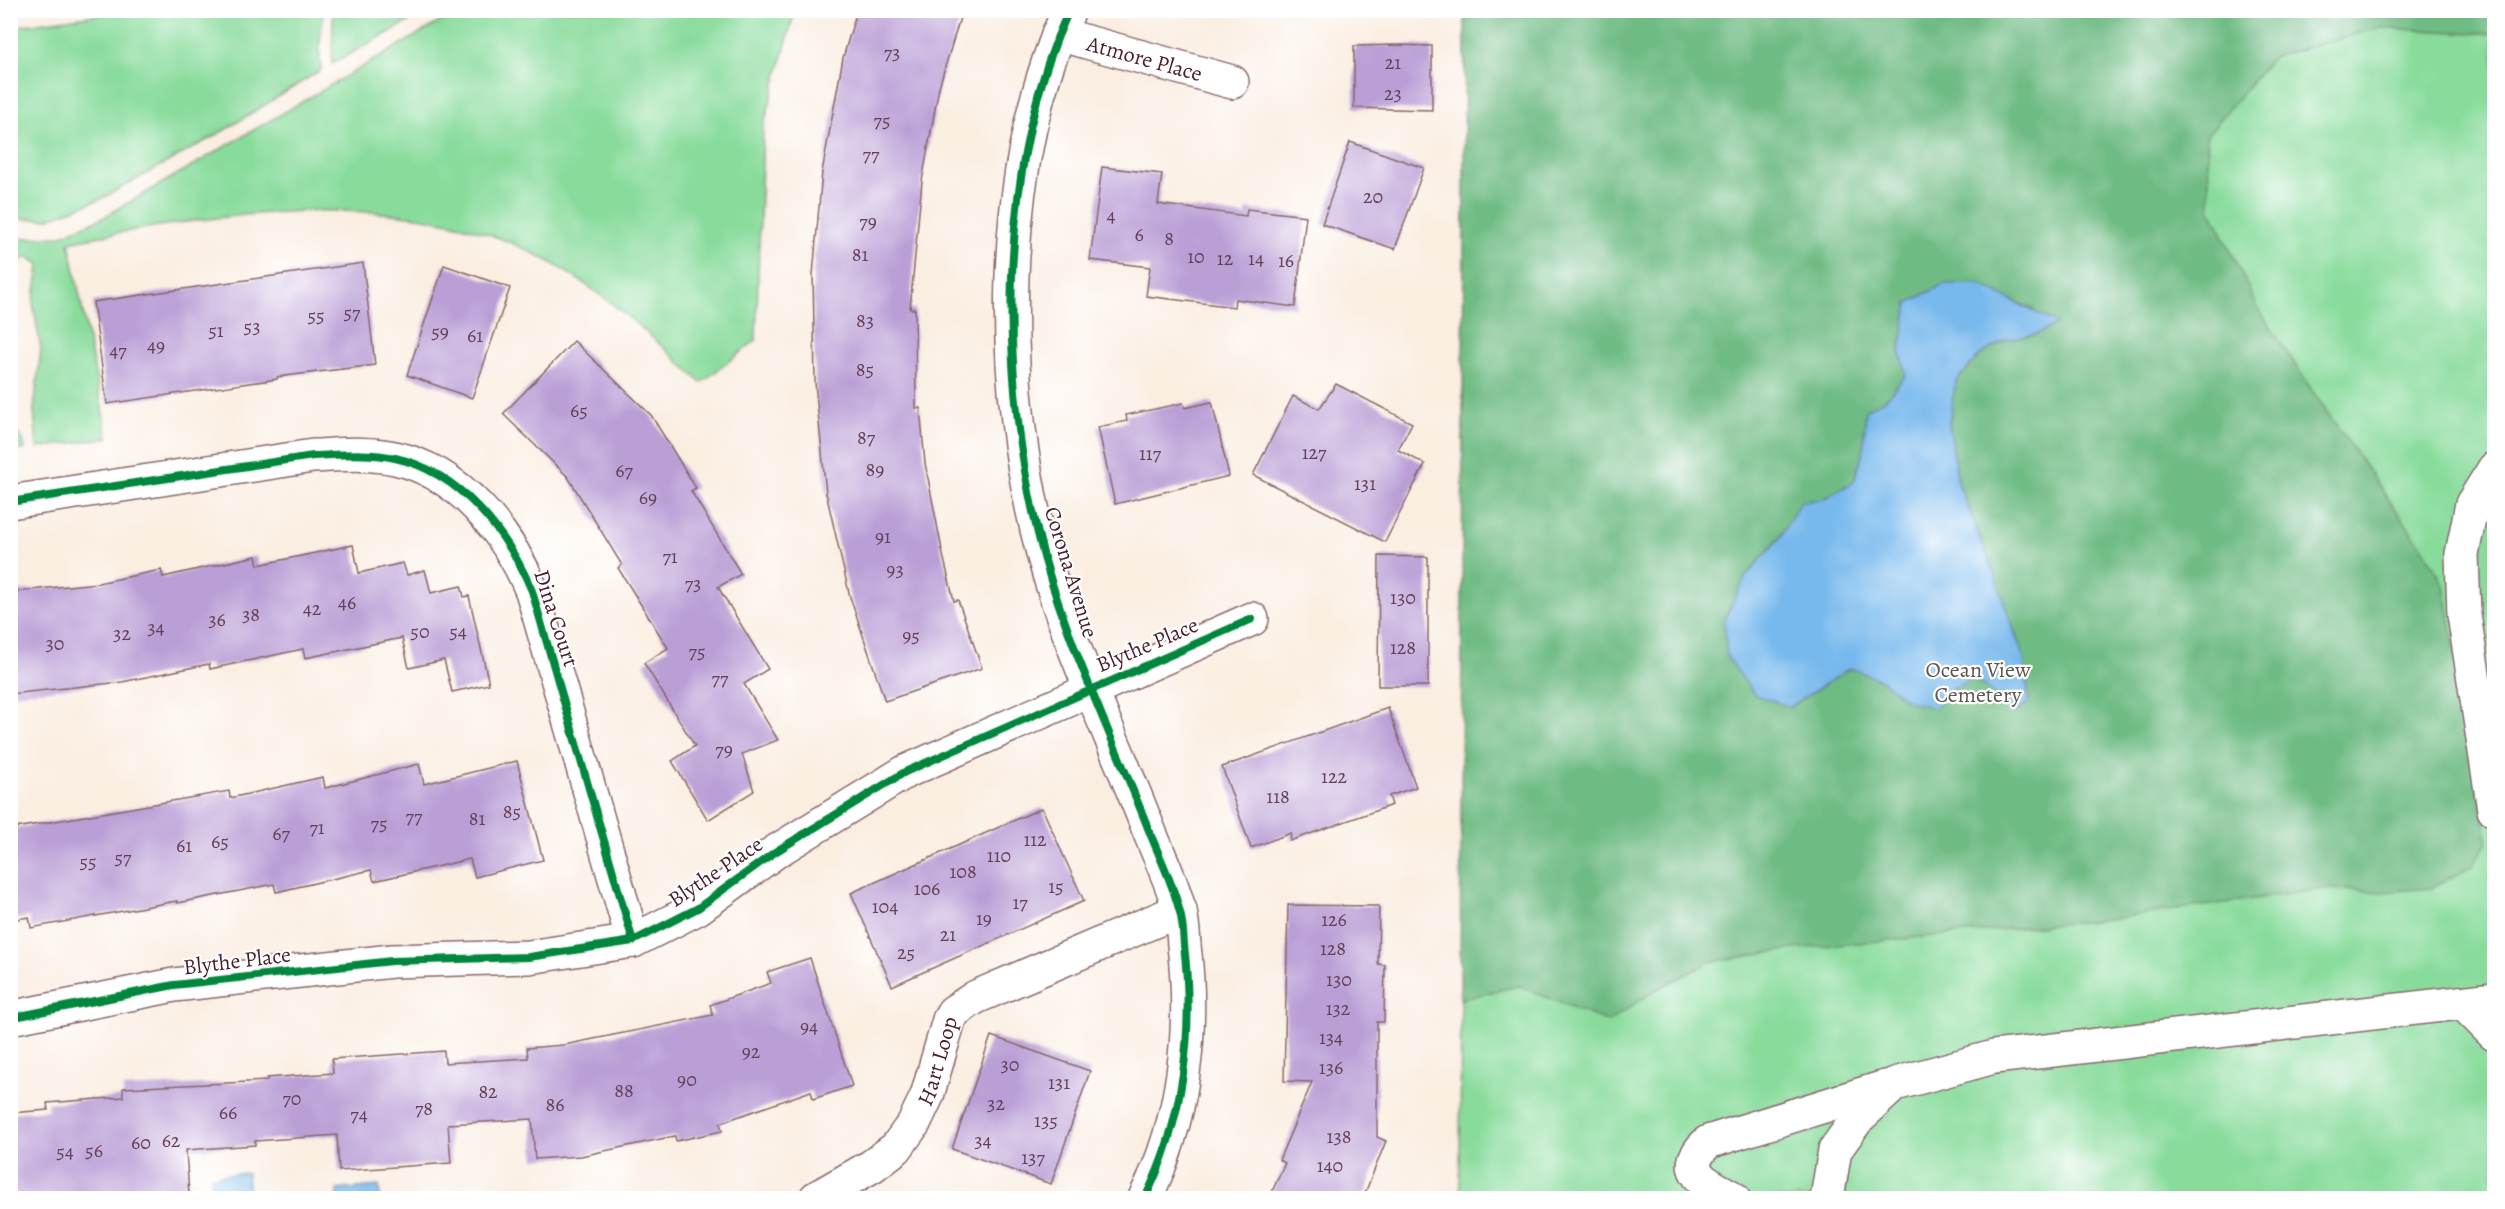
<svg xmlns="http://www.w3.org/2000/svg" width="2505" height="1209" font-family="Alegreya,serif">
<style>
.green{fill:#88db9b;stroke:#697d63;stroke-width:1.5}
.forest{fill:#6ebb83;stroke:#5c6d57;stroke-width:1.5;fill-rule:evenodd}
.water{fill:#78b9ed;stroke:#616c8c;stroke-width:1.5}
.building{fill:#ba9fd6}
.lines{fill:none;stroke-linecap:round;stroke-linejoin:round}
.minor-casing{stroke:#88676b;stroke-width:36}
.minor{stroke:#fff;stroke-width:33}
.cycleway-casing{stroke:#fff;stroke-width:11}
.cycleway{stroke:#00873e;stroke-width:8}
.labels{text-anchor:middle;stroke-width:4.5;stroke-linejoin:round;paint-order:stroke}
.number-label{font-size:20px;fill:#663f56}
.street-label{font-size:22px;fill:#4a1f2b;stroke:#fff}
.park-label{font-size:22px;fill:#5d574d;stroke:#fff}
</style>
<rect width="100%" height="100%" fill="#fff"/>
<filter id="ink" filterUnits="userSpaceOnUse"><feTurbulence type="fractalNoise" baseFrequency=".0167" numOctaves="2"/><feDisplacementMap in="SourceGraphic" scale="12" xChannelSelector="R" yChannelSelector="G"/><feConvolveMatrix kernelMatrix="1 2 1 2 8 2 1 2 1" color-interpolation-filters="sRGB"/></filter>
<filter id="wash" filterUnits="userSpaceOnUse"><feTurbulence type="fractalNoise" baseFrequency=".008" numOctaves="4" result="noise"/><feDisplacementMap in="SourceGraphic" scale="24" xChannelSelector="R" yChannelSelector="G"/><feGaussianBlur stdDeviation="1.35" result="paint"/><feColorMatrix in="noise" values="0 0 0 0 0 0 0 0 0 0 0 0 0 0 0 0 0 1.4 0 .05"/><feComposite in="paint" operator="in"/></filter>
<g filter="url(#wash)">
<rect width="100%" height="100%" fill="#faeee1"/>
<g class="green">
<path d="M460,10L795,11L763,128L756,340L701,383C640,324 573,264 491,235C362,190 200,217 69,242L108,438L37,448L34,410L41,349L33,304L39,268L38,263L28,257L21,260L11,271V239L60,236L104,217Z"/>
<polygon points="125,11 321,11 323,18 319,48 321,70 218,134 101,199 47,219 11,219 11,27"/>
<polygon points="333,11 333,10 428,11 332,64"/>
<polygon points="1465,11 2494,11 2494,1198 1460,1198"/>
<polygon points="11,426 23,439 25,449 11,451"/>
</g>
<path class="forest" d="M1465,11H2494V34L2379,28L2273,57L2207,135L2210,208L2259,310L2315,395L2425,551L2444,585L2488,843L2471,867L2431,888L2383,892L2325,889L2094,921L1793,949L1710,962L1654,991L1608,1022L1519,986L1460,999ZM2012,300L2034,310L2037,334L2005,340L1980,355L1956,381L1949,423L1958,482L1993,570L2018,711L1974,679L1949,690L1908,701L1881,680L1850,667L1790,707L1746,576L1779,539L1800,503L1823,499L1854,482L1863,452L1866,409L1885,400L1906,374L1900,350Z"/>
<g class="water">
<polygon points="1944,284 1980,284 2058,324 2037,334 2005,340 1980,355 1956,381 1949,423 1958,482 1993,570 2024,659 2029,702 2018,711 1974,679 1949,690 1935,708 1908,701 1881,680 1850,668 1790,707 1755,695 1727,657 1724,620 1746,576 1779,539 1800,502 1823,499 1854,482 1863,452 1866,409 1885,400 1906,374 1900,350 1908,303"/>
<polygon points="247,1173 249,1198 221,1198 221,1189 212,1189 211,1176"/>
<polygon points="379,1186 380,1198 338,1198 337,1190"/>
</g>
<g id="blocks">
<g class="building">
<polygon points="857,10 934,10 960,18 939,87 922,181 910,309 915,309 916,408 920,408 925,463 943,555 954,601 958,600 982,668 885,701 850,597 826,493 815,382 813,275 822,172 843,58"/>
<polygon points="1397,45 1432,46 1432,110 1354,108 1354,46"/>
<polygon points="1350,142 1424,168 1395,249 1322,224"/>
<polygon points="1102,167 1162,174 1158,204 1246,216 1247,209 1306,216 1295,307 1235,299 1234,307 1146,296 1150,267 1090,260"/>
<polygon points="363,263 375,365 277,377 277,379 107,404 93,302"/>
<polygon points="444,265 510,288 472,398 407,375"/>
<polygon points="574,341 651,415 696,488 691,491 741,574 718,587 768,669 744,684 778,740 742,754 754,791 708,820 672,761 695,746 644,663 668,648 618,568 622,565 568,477 503,414"/>
<polygon points="1336,384 1412,423 1398,450 1425,464 1385,542 1253,475 1293,396 1319,409"/>
<polygon points="1212,402 1229,476 1115,504 1098,427 1127,421 1126,415 1183,403 1185,408"/>
<polygon points="353,545 359,573 403,563 407,575 425,570 431,593 461,586 464,597 469,596 489,684 452,692 444,660 409,668 402,638 305,658 303,649 210,669 209,664 122,682 10,694 10,592 98,583 161,570 163,577 256,556 258,565"/>
<polygon points="1379,556 1428,557 1428,686 1378,686"/>
<polygon points="1388,708 1416,787 1389,796 1392,805 1290,841 1291,833 1251,848 1222,767"/>
<polygon points="517,761 543,860 475,877 470,859 374,881 371,870 276,892 274,884 177,903 177,901 31,928 29,917 10,920 10,829 229,791 230,798 323,777 325,788 419,764 424,784"/>
<polygon points="1042,808 1084,901 892,986 851,893"/>
<polygon points="1288,905 1379,906 1378,964 1385,965 1384,1022 1377,1022 1377,1137 1386,1141 1363,1198 1269,1198 1285,1163 1279,1160 1312,1082 1284,1081"/>
<polygon points="810,958 852,1086 813,1099 811,1091 720,1123 722,1131 676,1141 675,1136 581,1156 535,1159 532,1119 448,1124 451,1163 339,1171 337,1135 255,1141 255,1145 186,1150 189,1195 135,1198 10,1198 10,1113 48,1110 47,1103 123,1097 123,1088 267,1081 267,1078 333,1073 332,1059 444,1051 445,1063 528,1058 527,1048 564,1045 713,1015 710,1005 771,983 767,972"/>
<polygon points="991,1036 1090,1071 1051,1184 952,1149"/>
</g>
</g>
</g>
<g filter="url(#ink)">
<use href="#blocks" fill-opacity="0" stroke="#88676b" stroke-width="1.5"/>
<g class="lines">
<g class="minor-casing">
<g id="minor">
<path d="M1069,10C996,170 998,389 1044,557C1070,650 1113,738 1148,828C1158,854 1172,881 1179,909C1183,920 1183,933 1184,945C1194,1030 1184,1121 1145,1198"/>
<path id="s1" d="M1058,34L1232,82"/>
<polyline points="2494,469 2472,504 2462,554 2464,615 2494,810"/>
<path d="M10,502L313,456C339,455 369,452 395,458C460,472 508,533 532,591L633,941"/>
<polyline points="2463,1003 2494,1034"/>
<polyline points="10,1018 174,985 392,961 529,957 633,941 698,908 775,852 905,772 1252,619"/>
<path id="s2" d="M816,1198L872,1166L896,1148L914,1123L927,1096L949,1020L953,1012L976,997L1180,910"/>
<path d="M1733,1198C1707,1183 1676,1172 1708,1142L1885,1087"/>
<polyline points="1827,1198 1835,1150 1858,1118 1895,1084 1994,1057 2494,999"/>
</g>
</g>
<use href="#minor" class="minor"/>
<g class="cycleway-casing">
<g id="cycleway">
<path d="M1069,10C996,170 998,389 1044,557C1070,650 1113,738 1148,828C1158,854 1172,881 1179,909C1183,920 1183,933 1184,945C1194,1030 1184,1121 1145,1198"/>
<path d="M10,502L313,456C339,455 369,452 395,458C460,472 508,533 532,591L633,941"/>
<polyline points="10,1018 174,985 392,961 529,957 633,941 698,908 775,852 905,772 1252,619"/>
</g>
</g>
<use href="#cycleway" class="cycleway"/>
</g>
</g>
<g class="labels">
<g class="number-label">
<text x="892" y="59">73</text>
<text x="1393" y="69">21</text>
<text x="1393" y="100">23</text>
<text x="882" y="127">75</text>
<text x="871" y="161">77</text>
<text x="1373" y="203">20</text>
<text x="1111" y="222">4</text>
<text x="868" y="228">79</text>
<text x="1139" y="241">6</text>
<text x="1169" y="245">8</text>
<text x="860" y="261">81</text>
<text x="1196" y="263">10</text>
<text x="1225" y="265">12</text>
<text x="1256" y="265">14</text>
<text x="1286" y="267">16</text>
<text x="352" y="319">57</text>
<text x="316" y="322">55</text>
<text x="865" y="327">83</text>
<text x="252" y="333">53</text>
<text x="216" y="337">51</text>
<text x="440" y="338">59</text>
<text x="475" y="342">61</text>
<text x="156" y="352">49</text>
<text x="118" y="357">47</text>
<text x="865" y="376">85</text>
<text x="579" y="417">65</text>
<text x="866" y="444">87</text>
<text x="1314" y="459">127</text>
<text x="1150" y="460">117</text>
<text x="875" y="476">89</text>
<text x="624" y="477">67</text>
<text x="1365" y="490">131</text>
<text x="648" y="504">69</text>
<text x="883" y="543">91</text>
<text x="670" y="563">71</text>
<text x="895" y="576">93</text>
<text x="693" y="590">73</text>
<text x="1403" y="604">130</text>
<text x="347" y="609">46</text>
<text x="312" y="615">42</text>
<text x="251" y="621">38</text>
<text x="217" y="626">36</text>
<text x="156" y="634">34</text>
<text x="420" y="638">50</text>
<text x="458" y="638">54</text>
<text x="122" y="640">32</text>
<text x="911" y="642">95</text>
<text x="55" y="650">30</text>
<text x="1403" y="654">128</text>
<text x="697" y="658">75</text>
<text x="720" y="685">77</text>
<text x="724" y="756">79</text>
<text x="1334" y="783">122</text>
<text x="1278" y="803">118</text>
<text x="512" y="818">85</text>
<text x="414" y="823">77</text>
<text x="477" y="825">81</text>
<text x="379" y="830">75</text>
<text x="317" y="834">71</text>
<text x="281" y="840">67</text>
<text x="1035" y="846">112</text>
<text x="220" y="848">65</text>
<text x="184" y="852">61</text>
<text x="999" y="862">110</text>
<text x="123" y="864">57</text>
<text x="88" y="868">55</text>
<text x="963" y="878">108</text>
<text x="1056" y="893">15</text>
<text x="927" y="895">106</text>
<text x="1020" y="909">17</text>
<text x="885" y="913">104</text>
<text x="984" y="925">19</text>
<text x="1334" y="926">126</text>
<text x="948" y="941">21</text>
<text x="1333" y="955">128</text>
<text x="906" y="959">25</text>
<text x="1339" y="986">130</text>
<text x="1338" y="1015">132</text>
<text x="809" y="1033">94</text>
<text x="1331" y="1044">134</text>
<text x="751" y="1058">92</text>
<text x="1010" y="1071">30</text>
<text x="1331" y="1074">136</text>
<text x="687" y="1086">90</text>
<text x="1059" y="1089">131</text>
<text x="624" y="1097">88</text>
<text x="488" y="1098">82</text>
<text x="292" y="1105">70</text>
<text x="996" y="1110">32</text>
<text x="555" y="1111">86</text>
<text x="424" y="1115">78</text>
<text x="228" y="1119">66</text>
<text x="359" y="1121">74</text>
<text x="1046" y="1127">135</text>
<text x="1339" y="1143">138</text>
<text x="171" y="1147">62</text>
<text x="983" y="1147">34</text>
<text x="141" y="1149">60</text>
<text x="94" y="1157">56</text>
<text x="65" y="1158">54</text>
<text x="1033" y="1164">137</text>
<text x="1330" y="1172">140</text>
</g>
<g class="street-label">
<text dy="8" stroke="none"><textPath href="#s1" startOffset="90">Atmore Place</textPath></text>
<text transform="translate(1072 572) rotate(73)" y="8">Corona Avenue</text>
<text transform="translate(557 618) rotate(72)" y="8">Dina Court</text>
<text transform="translate(1147 644) rotate(-23)" y="8">Blythe Place</text>
<text transform="translate(715 871) rotate(-34)" y="8">Blythe Place</text>
<text transform="translate(237 960) rotate(-7)" y="8">Blythe Place</text>
<text dy="8" stroke="none"><textPath href="#s2" startOffset="192">Hart Loop</textPath></text>
</g>
<g class="park-label">
<text x="1978" y="677">Ocean View<tspan x="1978" dy="25">Cemetery</tspan></text>
</g>
</g>
<rect width="2505" height="1209" fill="none" stroke="#fff" stroke-width="36"/>
</svg>
